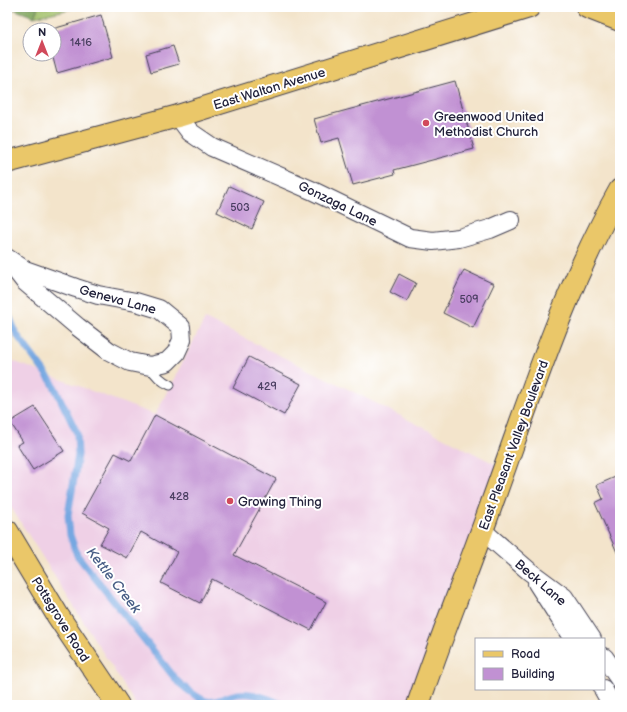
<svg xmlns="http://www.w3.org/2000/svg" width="627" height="712" font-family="'Balsamiq Sans',sans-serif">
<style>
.built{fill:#efd0e6}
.green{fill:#a1bf67;stroke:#627051}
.forest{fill:#80a65c;stroke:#51644c}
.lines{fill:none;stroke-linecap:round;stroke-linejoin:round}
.stream{stroke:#76a7e1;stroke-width:7}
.building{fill:#c191d3}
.service-casing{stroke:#413f51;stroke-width:11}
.minor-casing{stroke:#413f51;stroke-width:20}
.primary-casing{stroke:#413f51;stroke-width:24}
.service{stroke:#fff;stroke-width:9}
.minor{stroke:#fff;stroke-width:18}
.primary{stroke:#eac769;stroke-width:22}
.poi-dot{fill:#d1495b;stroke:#fff;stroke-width:1.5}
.labels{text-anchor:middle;stroke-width:4;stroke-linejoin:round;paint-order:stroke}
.number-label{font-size:11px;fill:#4a3e61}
.street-label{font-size:13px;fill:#22223b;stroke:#fff}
.poi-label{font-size:13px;fill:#22223b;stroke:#fff;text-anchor:start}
.water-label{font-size:14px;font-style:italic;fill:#485e86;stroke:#fff}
</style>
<rect width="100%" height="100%" fill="#fff"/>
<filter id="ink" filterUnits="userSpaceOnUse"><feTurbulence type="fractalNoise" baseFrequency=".025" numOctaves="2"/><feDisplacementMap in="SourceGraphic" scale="8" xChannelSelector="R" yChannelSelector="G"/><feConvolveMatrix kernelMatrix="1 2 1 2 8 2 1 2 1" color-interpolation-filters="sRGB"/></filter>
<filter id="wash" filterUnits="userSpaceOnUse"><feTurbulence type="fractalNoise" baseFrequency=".012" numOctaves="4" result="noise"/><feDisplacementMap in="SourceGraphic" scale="16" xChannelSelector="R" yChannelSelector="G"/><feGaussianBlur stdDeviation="0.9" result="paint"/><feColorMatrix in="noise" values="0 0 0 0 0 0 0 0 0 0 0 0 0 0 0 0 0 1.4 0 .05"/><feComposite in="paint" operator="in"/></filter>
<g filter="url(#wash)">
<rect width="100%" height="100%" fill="#f3e4cb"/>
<polygon class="built" points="205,319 338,384 499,466 417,705 267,705 263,704 248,705 136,705 7,501 7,362 10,360 155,415"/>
<polygon class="green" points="38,7 80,7 34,17"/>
<polygon class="forest" points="8,7 38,7 34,17"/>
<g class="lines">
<path class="stream" d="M7,313L10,318L17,335L52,382L77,433L78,455L68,515L70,535L77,555L178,682C186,689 195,697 206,701C217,704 228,695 238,694C254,692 269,698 283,705"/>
</g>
<g id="blocks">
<g class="building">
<polygon points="101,15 113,57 57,73 52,54 54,54 54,30 49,30"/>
<polygon points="173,46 179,64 151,72 146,54"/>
<polygon points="455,81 474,149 394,170 395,174 353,185 339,138 321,143 314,119"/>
<polygon points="229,186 264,202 252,229 217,212"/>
<polygon points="464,270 494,284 473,328 443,313"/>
<polygon points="399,274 416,283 407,301 390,292"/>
<polygon points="249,357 301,384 284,415 233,388"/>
<polygon points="35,407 64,451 33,470 17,445 23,442 10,422"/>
<polygon points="155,415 276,479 234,555 326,602 311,630 212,579 200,603 161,583 177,552 141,532 127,558 100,544 109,528 82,513 115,453 131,461"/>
<polygon points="620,475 620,559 595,503 603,499 597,485"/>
</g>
</g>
</g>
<g filter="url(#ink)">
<use href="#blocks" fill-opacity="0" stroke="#413f51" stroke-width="1"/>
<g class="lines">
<g class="service-casing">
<path id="service" d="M150,366C155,375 161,381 170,385"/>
</g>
<g class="minor-casing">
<g id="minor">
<polyline points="178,116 190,132 212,147 311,190 410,238 433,241 459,238 490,229 511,220"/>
<polyline points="7,258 25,270 76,288 98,295 136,302 159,309 181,327 182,340 176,353 167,362 150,366 130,362 109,351 78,327 25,282 7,259"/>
<polyline points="483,531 529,571 564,597 592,639"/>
<polyline points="537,583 573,639"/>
<polyline points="604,657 620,680"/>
<polyline points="603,689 612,705"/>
</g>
</g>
<g class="primary-casing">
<g id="primary">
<polyline points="587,7 620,20"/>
<polyline points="7,162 178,116 529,7"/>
<polyline points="7,531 58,616 118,705"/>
<path d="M418,705C441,636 469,569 493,500C531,395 565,288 620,190"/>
</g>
</g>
<use href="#service" class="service"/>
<use href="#minor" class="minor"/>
<use href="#primary" class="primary"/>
</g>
</g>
<g class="poi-dot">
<circle cx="426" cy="123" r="4"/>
<circle cx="230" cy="501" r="4"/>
</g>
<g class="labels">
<g class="number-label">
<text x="81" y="46">1416</text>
<text x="240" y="211">503</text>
<text x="469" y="303">509</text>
<text x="267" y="390">429</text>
<text x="179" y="500">428</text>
</g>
<g class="street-label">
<text transform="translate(269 88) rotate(-17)" y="5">East Walton Avenue</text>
<text transform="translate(338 203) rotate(26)" y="5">Gonzaga Lane</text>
<text transform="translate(118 299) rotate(15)" y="5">Geneva Lane</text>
<text transform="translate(513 445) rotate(-70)" y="5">East Pleasant Valley Boulevard</text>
<text transform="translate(541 582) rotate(41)" y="5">Beck Lane</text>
<text transform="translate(61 619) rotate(58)" y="5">Pottsgrove Road</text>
</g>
<g class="poi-label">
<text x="434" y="121">Greenwood United<tspan x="434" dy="15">Methodist Church</tspan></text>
<text x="238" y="506">Growing Thing</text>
</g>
<g class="water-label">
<text transform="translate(114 580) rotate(52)" y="5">Kettle Creek</text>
</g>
</g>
<rect width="627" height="712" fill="none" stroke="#fff" stroke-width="24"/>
<rect x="475" y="638" width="130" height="52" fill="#ffffff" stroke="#a7a7b1"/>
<rect x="483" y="651" width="20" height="6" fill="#eac769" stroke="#a7a7b1"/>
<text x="511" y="658" font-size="12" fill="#22223b">Road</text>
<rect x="483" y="668" width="20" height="12" fill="#c191d3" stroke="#a7a7b1"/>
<text x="511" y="678" font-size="12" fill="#22223b">Building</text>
<g transform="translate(42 42)"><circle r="19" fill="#ffffff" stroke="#a7a7b1"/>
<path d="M0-3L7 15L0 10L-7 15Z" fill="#d1495b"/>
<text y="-6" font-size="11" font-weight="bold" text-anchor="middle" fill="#22223b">N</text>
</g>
</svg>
